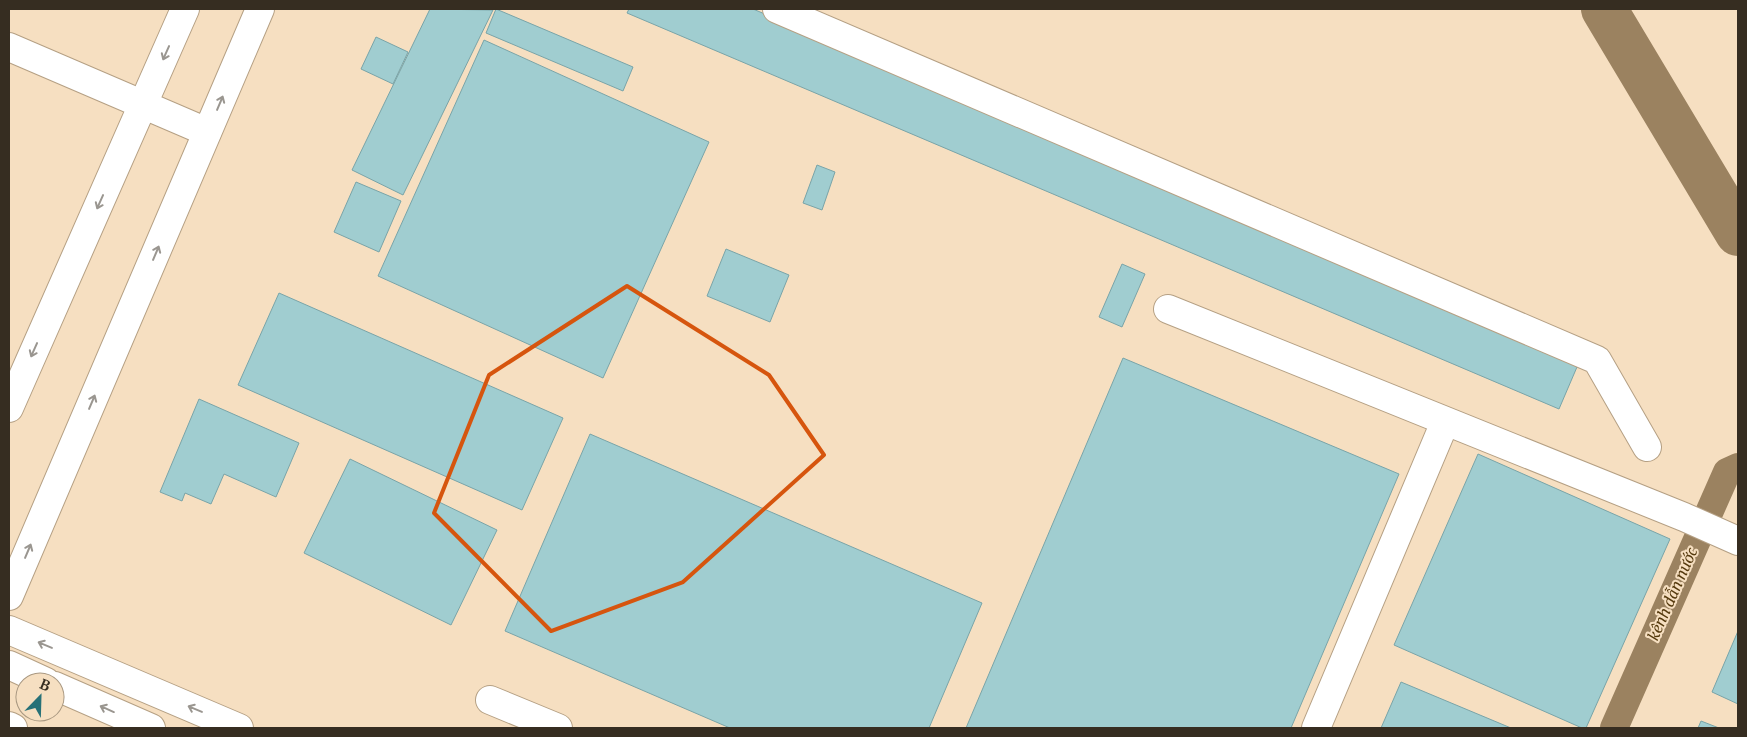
<svg xmlns="http://www.w3.org/2000/svg" width="1747" height="737" font-family="Merriweather,serif">
<style>
.lines{fill:none;stroke-linecap:round;stroke-linejoin:round}
.canal{stroke:#9b8260;stroke-width:28}
.river{stroke:#9b8260;stroke-width:46}
.building{fill:#a0cdd0;stroke:#79a4a8}
.minor-casing{stroke:#b5a084;stroke-width:30}
.minor{stroke:#fff;stroke-width:28}
.oneway{stroke:#9a9690}
.marked{fill:none;stroke:#d6550e;stroke-width:4;stroke-linejoin:round}
.labels{text-anchor:middle;stroke-width:4;stroke-linejoin:round;paint-order:stroke}
.water-label{font-size:15px;font-style:italic;fill:#553a0e;stroke:#f6dfc1}
</style>
<rect width="100%" height="100%" fill="#f6dfc1"/>
<g class="lines">
<polyline class="canal" points="1614,728 1727,472 1738,467"/>
<polyline class="river" points="1604,9 1738,233"/>
</g>
<g class="building">
<polygon points="430,9 493,10 403,195 352,170"/>
<polygon points="496,9 633,67 623,91 486,33"/>
<polygon points="629,9 753,9 1580,360 1559,409 627,13"/>
<polygon points="376,37 408,52 393,84 361,69"/>
<polygon points="484,40 709,142 603,378 378,276"/>
<polygon points="817,165 835,172 822,210 803,203"/>
<polygon points="356,182 401,201 379,252 334,232"/>
<polygon points="726,249 789,275 770,322 707,296"/>
<polygon points="1122,264 1145,274 1122,327 1099,317"/>
<polygon points="279,293 563,418 522,510 238,385"/>
<polygon points="1123,358 1399,474 1291,728 966,728"/>
<polygon points="199,399 299,443 276,497 224,474 211,504 185,493 182,501 160,492"/>
<polygon points="590,434 982,603 929,728 730,728 505,631"/>
<polygon points="1478,454 1670,539 1586,728 1582,728 1394,645"/>
<polygon points="350,459 497,530 451,625 304,553"/>
<polygon points="1738,631 1738,704 1712,692"/>
<polygon points="1401,682 1511,728 1381,728"/>
<polygon points="1701,721 1719,728 1698,728"/>
</g>
<g class="lines">
<g class="minor-casing">
<g id="minor">
<polyline points="777,9 1597,360 1647,447"/>
<polyline points="9,47 207,132"/>
<polyline points="1168,309 1684,517 1738,541"/>
<polyline points="9,408 185,9"/>
<polyline points="9,596 260,9"/>
<polyline points="9,630 239,728"/>
<polyline points="9,665 46,682"/>
<polyline points="55,686 151,728"/>
<polyline points="490,700 558,728"/>
<polyline points="9,726 13,728"/>
<polyline points="1316,728 1445,422"/>
</g>
</g>
<use href="#minor" class="minor"/>
</g>
<defs><path id="oneway-shaft" d="M-6 0H5M1.5-3L5.5 0L1.5 3" fill="none" stroke-width="1.6" stroke-linecap="round" stroke-linejoin="round" transform="scale(1.25)"/></defs>
<g class="oneway">
<use href="#oneway-shaft" transform="translate(166 53) rotate(114)"/>
<use href="#oneway-shaft" transform="translate(220 103) rotate(-67)"/>
<use href="#oneway-shaft" transform="translate(100 202) rotate(114)"/>
<use href="#oneway-shaft" transform="translate(156 253) rotate(-67)"/>
<use href="#oneway-shaft" transform="translate(34 350) rotate(114)"/>
<use href="#oneway-shaft" transform="translate(92 402) rotate(-67)"/>
<use href="#oneway-shaft" transform="translate(28 551) rotate(-67)"/>
<use href="#oneway-shaft" transform="translate(45 645) rotate(-157)"/>
<use href="#oneway-shaft" transform="translate(107 709) rotate(-156)"/>
<use href="#oneway-shaft" transform="translate(195 709) rotate(-157)"/>
</g>
<path class="marked" d="M627,286L769,375L824,455L683,582L551,631L434,513L489,375Z"/>
<g class="labels">
<g class="water-label">
<text transform="translate(1673 594) rotate(-66)" y="5">kênh dẫn nước</text>
</g>
</g>
<rect width="1747" height="737" fill="none" stroke="#362d21" stroke-width="20"/>
<g transform="translate(40 697) rotate(23)"><circle r="24" fill="#f6dfc1" stroke="#a99881"/>
<path d="M0-4L9 19L0 12L-9 19Z" fill="#277177"/>
<text y="-8" font-size="14" font-weight="bold" text-anchor="middle" fill="#362d21">B</text>
</g>
</svg>
